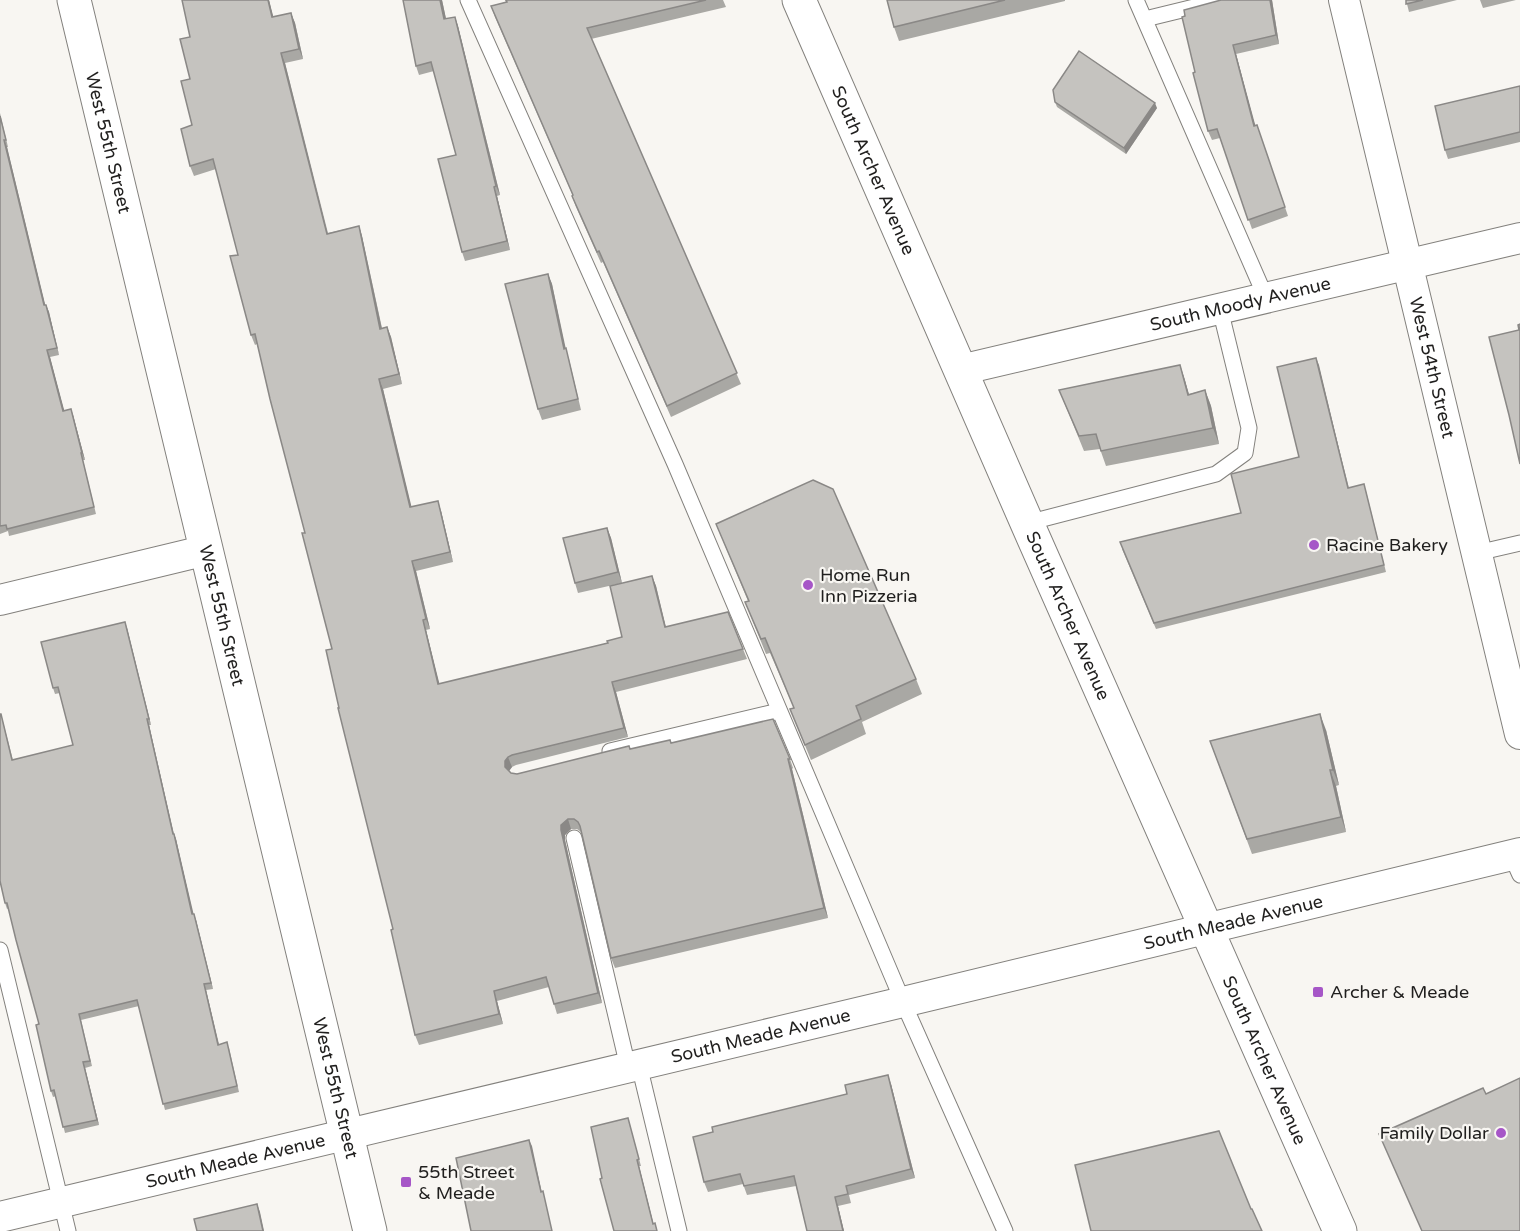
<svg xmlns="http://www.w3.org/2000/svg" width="1520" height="1231" font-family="'Varela Round',sans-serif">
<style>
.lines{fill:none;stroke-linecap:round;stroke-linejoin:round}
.service-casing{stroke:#83817d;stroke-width:17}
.minor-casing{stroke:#83817d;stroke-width:32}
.secondary-casing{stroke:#83817d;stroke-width:35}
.service{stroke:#fff;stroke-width:15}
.minor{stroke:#fff;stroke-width:30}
.secondary{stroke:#fff;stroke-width:33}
.wall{fill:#a9a8a4}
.shaded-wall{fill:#8a8886}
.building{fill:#c5c3bf;stroke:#8a8886;stroke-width:1.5}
.poi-dot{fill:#a656c7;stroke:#f8f6f2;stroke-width:2}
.labels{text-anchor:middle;stroke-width:4.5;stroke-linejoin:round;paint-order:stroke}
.street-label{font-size:18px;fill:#201f1e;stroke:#f8f6f2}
.poi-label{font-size:18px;fill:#201f1e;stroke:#f8f6f2;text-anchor:start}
</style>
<rect width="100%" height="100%" fill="#f8f6f2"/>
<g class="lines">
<g class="service-casing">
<g id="service">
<polyline points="468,0 675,464 903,1002 1005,1231"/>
<polyline points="1136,0 1266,298"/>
<polyline points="1145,19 1223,0"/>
<polyline points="1027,523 1216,474 1245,453 1249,428 1220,309"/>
<polyline points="1477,553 1520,543"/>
<polyline points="610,751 779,711"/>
<polyline points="574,838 628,1067"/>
<polyline points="1511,855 1520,875"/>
<polyline points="0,950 68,1231"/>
<polyline points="639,1065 679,1231"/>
</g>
</g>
<g class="minor-casing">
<g id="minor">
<path id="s1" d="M1344,0L1520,734"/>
<path id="s2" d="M960,370L1520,238"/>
<polyline points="0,600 207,550"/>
<path id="s3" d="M0,1217L903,1002L1520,853"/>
</g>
</g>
<g class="secondary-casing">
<g id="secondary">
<path id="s4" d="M74,0L370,1231"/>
<path id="s5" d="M799,0L1027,523L1340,1231"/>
</g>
</g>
<use href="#service" class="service"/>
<use href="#minor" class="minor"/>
<use href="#secondary" class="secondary"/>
</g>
<g class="wall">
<polygon points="182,0 269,0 273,17 291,13 295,23 303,59 285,63 328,233 359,226 362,236 382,328 387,327 391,337 402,384 383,389 411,507 441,511 453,562 416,571 430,629 426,630 439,684 608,643 622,637 652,576 656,586 666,627 743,649 747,659 616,692 628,737 516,765 512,767 509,771 511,773 517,774 630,749 671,743 790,759 793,768 792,769 828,918 615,968 611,958 581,832 577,829 571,829 565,835 565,840 602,1003 557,1014 549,987 497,1001 503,1024 419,1045 415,1035 393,929 339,708 332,649 305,533 257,344 255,345 251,335 238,255 216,169 194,176 190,166 192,125 190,79 190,37"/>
<polygon points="442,0 446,19 455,17 458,26 500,195 497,196 510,250 465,261 462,252 456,155 434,71 419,75 416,66"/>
<polygon points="505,0 723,0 726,7 591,39 741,384 671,417 603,262 601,263 576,207 572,196 573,196 495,17 491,6 506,2"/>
<polygon points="887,0 1065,0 1065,1 899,41 894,27"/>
<polygon points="1272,0 1279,44 1236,54 1255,126 1257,125 1288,216 1252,229 1220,138 1212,140 1208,131 1195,72 1185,16"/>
<polygon points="1406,0 1457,0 1409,12"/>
<polygon points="1480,0 1516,0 1483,8"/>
<polygon points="1520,86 1520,142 1448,159 1445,150"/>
<polygon points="1055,102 1157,108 1126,154 1057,107"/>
<polygon points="0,113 8,147 7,147 45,305 46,305 49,312 59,355 50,357 64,411 73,415 85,460 83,460 96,514 9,536 8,531 0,534"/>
<polygon points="548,274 552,284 565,348 569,359 581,410 542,420 538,409"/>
<polygon points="1316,358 1349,488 1366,491 1386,572 1156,629 1122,549 1241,513 1299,457"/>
<polygon points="1180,365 1189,394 1205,390 1211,406 1219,444 1106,466 1100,449 1084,451 1059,390"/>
<polygon points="716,524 916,679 922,694 862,722 866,734 811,760 790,709 794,708 770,653 766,654 751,617 745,602 748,601"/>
<polygon points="607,528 611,538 622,583 578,593 575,583"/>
<polygon points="127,628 151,725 149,725 174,834 176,839 193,914 196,920 213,989 206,990 219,1044 229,1048 239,1092 165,1110 139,1006 81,1020 92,1066 85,1068 99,1125 65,1133 56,1096 53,1097 51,1091 39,1024 9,908 7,909 5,903 1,714 13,760 73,745 60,693 55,694 53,688"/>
<polygon points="1326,730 1339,785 1336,786 1346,832 1252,854 1210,741"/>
<polygon points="891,1084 915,1178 849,1195 851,1203 838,1206 844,1231 807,1231 796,1186 747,1195 743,1184 708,1192 704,1182 847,1094"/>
<polygon points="628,1118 641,1166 639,1166 653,1223 602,1178"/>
</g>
<g class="shaded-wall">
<polygon points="268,0 269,0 276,27 272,17"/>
<polygon points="440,0 442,0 448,28 444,19"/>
<polygon points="1270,0 1272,0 1279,44 1276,35"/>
<polygon points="291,13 295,23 303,59 299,49"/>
<polygon points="455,17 458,26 500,195 496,186"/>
<polygon points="1233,45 1236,54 1258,135 1254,126"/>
<polygon points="281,53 285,63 330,244 327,234"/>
<polygon points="1155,103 1157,108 1126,154 1124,148"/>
<polygon points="4,140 7,147 47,312 44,305"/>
<polygon points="494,187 497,196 510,250 507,241"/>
<polygon points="359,226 362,236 384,339 380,329"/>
<polygon points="548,274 552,284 568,359 564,349"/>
<polygon points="46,305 49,312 59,355 57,348"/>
<polygon points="387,327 391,337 402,384 399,374"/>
<polygon points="47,350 50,357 66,417 63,411"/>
<polygon points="1316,358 1319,365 1350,495 1348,488"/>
<polygon points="1180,365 1185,380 1193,410 1188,395"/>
<polygon points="379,379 383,389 414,517 410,507"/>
<polygon points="1205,390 1211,406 1219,444 1213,428"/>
<polygon points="71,409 73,415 85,460 82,453"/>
<polygon points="438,501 441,511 453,562 450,552"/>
<polygon points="607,528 611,538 622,583 618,572"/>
<polygon points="412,561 416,571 430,629 426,619"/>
<polygon points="652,576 656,586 668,637 665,627"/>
<polygon points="423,620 426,630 442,694 438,684"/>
<polygon points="125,622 127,628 151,725 149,719"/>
<polygon points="612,682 616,692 628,737 624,728"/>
<polygon points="1320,714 1326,730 1339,785 1333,770"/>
<polygon points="147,719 149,725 175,840 173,834"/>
<polygon points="508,757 512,767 509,771 505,767 505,761"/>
<polygon points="788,759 792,769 828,918 824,908"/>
<polygon points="1330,770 1336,786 1346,832 1341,817"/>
<polygon points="568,819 571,829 565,835 565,840 602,1003 598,993 561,830 561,825"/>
<polygon points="174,834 176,839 195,920 192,914"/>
<polygon points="194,914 196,920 213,989 211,983"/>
<polygon points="204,984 206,990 220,1050 218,1045"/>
<polygon points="494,991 497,1001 503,1024 499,1014"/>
<polygon points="83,1062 85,1068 99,1125 97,1120"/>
<polygon points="888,1075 891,1084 915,1178 911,1169"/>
<polygon points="529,1140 532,1146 543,1198 541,1192"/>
<polygon points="637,1160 639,1166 655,1230 653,1224"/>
<polygon points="835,1197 838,1206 844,1231 843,1231"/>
<polygon points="257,1204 260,1212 264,1231 263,1231"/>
</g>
<g class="building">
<polygon points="182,0 268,0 272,17 291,13 299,49 281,53 327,234 359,226 380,329 387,327 399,374 379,379 410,507 438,501 450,552 412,561 426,619 423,620 438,684 608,643 607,641 622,637 610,586 652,576 665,627 728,612 743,649 612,682 624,728 512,755 508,757 505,761 505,767 511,773 517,774 629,746 630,749 670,740 671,743 773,719 790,759 788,759 824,908 611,958 580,826 578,822 574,819 568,819 561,825 561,830 598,993 554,1004 546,977 494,991 499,1014 415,1035 391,930 393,929 338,708 339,708 326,650 332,649 302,533 305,533 270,399 255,334 251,335 230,256 238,255 213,159 190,166 181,129 192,125 181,81 190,79 180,39 190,37"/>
<polygon points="403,0 440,0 444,19 455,17 496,186 494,187 507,241 462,252 438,159 456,155 431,62 416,66"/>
<polygon points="506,0 706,0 587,28 737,373 667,406 599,251 597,252 572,196 573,195 491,6 507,2"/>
<polygon points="887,0 1005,0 894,27"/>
<polygon points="1221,0 1270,0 1276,35 1233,45 1254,126 1257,125 1285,207 1248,220 1217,129 1208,131 1193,73 1195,72 1182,17 1185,16 1184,10"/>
<polygon points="1406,0 1423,0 1406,4"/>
<polygon points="1079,51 1155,103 1124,148 1055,102 1053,90"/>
<polygon points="1520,86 1520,132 1445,150 1435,106"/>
<polygon points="0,116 6,140 4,140 44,305 46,305 57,348 47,350 63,411 71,409 82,453 81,453 94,507 7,529 6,525 0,526"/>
<polygon points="548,274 564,349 566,348 578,399 538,409 505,284"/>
<polygon points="1520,324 1520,464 1509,415 1489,337 1519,330 1518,325"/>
<polygon points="1316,358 1348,488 1364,484 1384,565 1154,623 1120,542 1241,513 1231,474 1299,457 1277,367"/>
<polygon points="1180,365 1188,395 1205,390 1213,428 1101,451 1096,434 1079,436 1059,390"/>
<polygon points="813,480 833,489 916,679 856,706 861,719 805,745 790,709 794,708 765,638 761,639 745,602 749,601 716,524"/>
<polygon points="607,528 618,572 575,583 563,538"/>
<polygon points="125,622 149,719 147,719 173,834 174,834 192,914 194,914 211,983 204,984 218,1045 227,1042 237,1086 163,1104 137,1000 79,1014 90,1061 83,1062 97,1120 63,1127 54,1090 51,1091 36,1025 39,1024 16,940 7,903 5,903 0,881 0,714 1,714 12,760 73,745 58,687 53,688 41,642"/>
<polygon points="1320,714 1333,770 1330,770 1341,817 1247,839 1210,741"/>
<polygon points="888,1075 911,1169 846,1186 848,1194 835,1197 843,1231 807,1231 794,1176 744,1186 740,1174 704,1182 693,1137 713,1132 712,1127 847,1094 845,1085"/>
<polygon points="1520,1078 1520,1231 1422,1231 1379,1134 1483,1088 1486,1094"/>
<polygon points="628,1118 639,1159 637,1160 653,1224 655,1223 657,1231 614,1231 600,1179 602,1178 591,1127"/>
<polygon points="1219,1131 1251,1209 1252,1209 1262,1231 1091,1231 1075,1165"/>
<polygon points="529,1140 541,1192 543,1191 552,1231 471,1231 456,1158"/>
<polygon points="257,1204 263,1231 197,1231 194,1219"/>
</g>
<g class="poi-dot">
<circle cx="1314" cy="545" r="6"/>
<circle cx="808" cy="585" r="6"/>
<rect x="1312" y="986" width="12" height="12" rx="3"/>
<circle cx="1501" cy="1133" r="6"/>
<rect x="400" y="1176" width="12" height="12" rx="3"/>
</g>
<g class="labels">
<g class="street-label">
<text dy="6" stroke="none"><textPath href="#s4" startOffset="147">West 55th Street</textPath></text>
<text dy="6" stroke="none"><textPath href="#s5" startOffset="186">South Archer Avenue</textPath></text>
<text dy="6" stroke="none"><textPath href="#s2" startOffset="288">South Moody Avenue</textPath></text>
<text dy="6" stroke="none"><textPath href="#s1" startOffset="378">West 54th Street</textPath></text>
<text dy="6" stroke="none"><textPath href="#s4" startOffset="633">West 55th Street</textPath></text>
<text dy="6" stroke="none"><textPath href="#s5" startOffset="672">South Archer Avenue</textPath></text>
<text dy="6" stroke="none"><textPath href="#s3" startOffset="1268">South Meade Avenue</textPath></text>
<text dy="6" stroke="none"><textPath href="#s3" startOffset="782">South Meade Avenue</textPath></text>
<text dy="6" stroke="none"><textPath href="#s5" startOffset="1158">South Archer Avenue</textPath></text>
<text dy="6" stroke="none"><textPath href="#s4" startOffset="1119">West 55th Street</textPath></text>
<text dy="6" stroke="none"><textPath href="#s3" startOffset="242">South Meade Avenue</textPath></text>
</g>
<g class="poi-label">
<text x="1326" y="551">Racine Bakery</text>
<text x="820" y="581">Home Run<tspan x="820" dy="21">Inn Pizzeria</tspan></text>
<text x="1330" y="998">Archer &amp; Meade</text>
<text x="1489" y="1139" text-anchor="end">Family Dollar</text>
<text x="418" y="1178">55th Street<tspan x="418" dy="21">&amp; Meade</tspan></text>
</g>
</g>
</svg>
